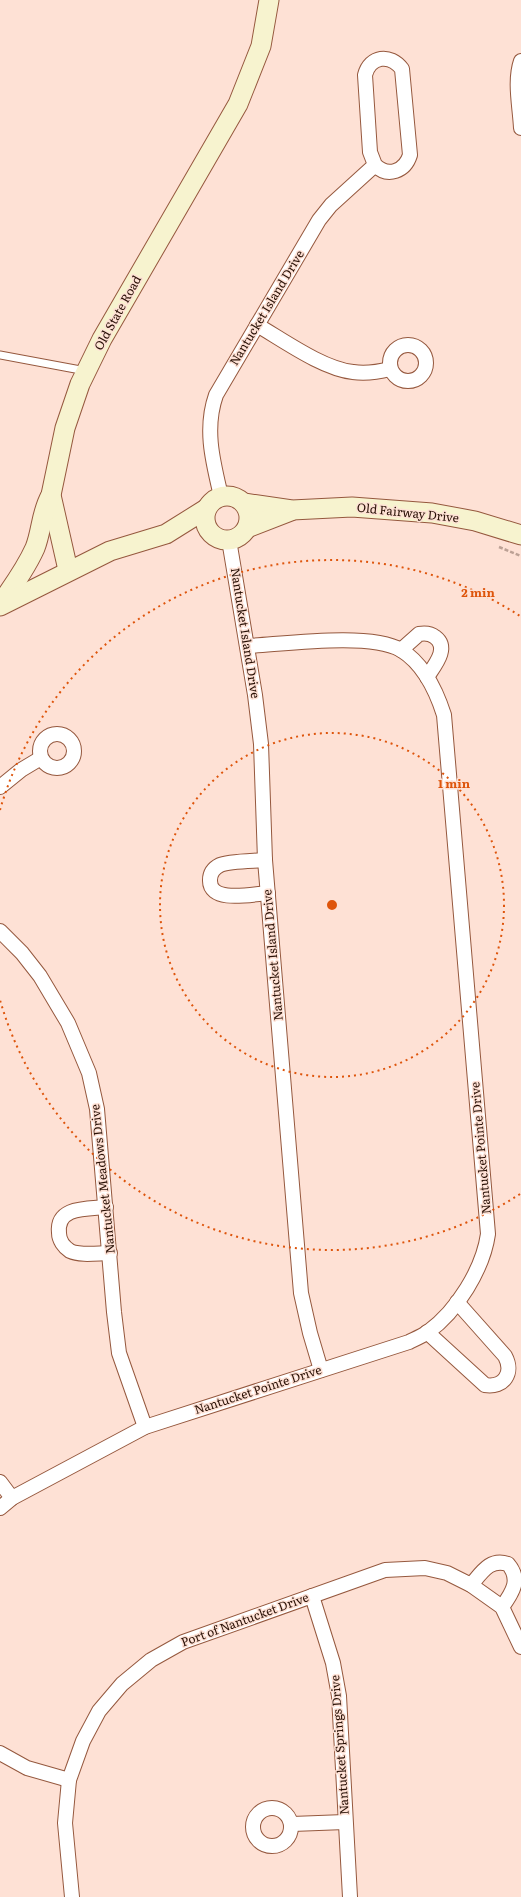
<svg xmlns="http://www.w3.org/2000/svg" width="521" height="1897" font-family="Literata,serif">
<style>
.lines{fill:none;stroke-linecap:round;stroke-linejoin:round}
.lane-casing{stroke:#95583e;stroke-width:9}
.street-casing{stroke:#95583e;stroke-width:16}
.secondary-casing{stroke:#95583e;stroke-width:21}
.path{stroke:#bca195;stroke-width:2.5;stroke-dasharray:4 2;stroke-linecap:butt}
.lane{stroke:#fff;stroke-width:7}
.street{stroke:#fff;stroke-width:14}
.secondary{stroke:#f7f3cf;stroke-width:19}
.ring{fill:none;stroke:#de550c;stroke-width:2;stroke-dasharray:2 4}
.labels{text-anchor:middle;stroke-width:3;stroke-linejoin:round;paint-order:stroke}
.street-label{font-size:12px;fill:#281005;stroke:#fee1d5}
.centre{fill:#de550c;stroke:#fee1d5;stroke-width:2}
.ring-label{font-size:12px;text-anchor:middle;font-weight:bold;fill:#de550c;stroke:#fee1d5;stroke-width:3;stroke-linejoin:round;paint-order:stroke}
</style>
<rect width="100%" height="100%" fill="#fee1d5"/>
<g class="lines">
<g class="lane-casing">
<polyline id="lane" points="0,355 86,371"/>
</g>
<g class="street-casing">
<g id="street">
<path d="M521,61C514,81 520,107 521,128"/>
<path d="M257,325C283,340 323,369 353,372C366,374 378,372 390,369"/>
<circle cx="408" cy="363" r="18"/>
<path d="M221,496C213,462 204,429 216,395L319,220L331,205L375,165L370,152L365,75C370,56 390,53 402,69L410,155C405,171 388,178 375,165"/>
<polyline points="229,540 255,695 261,744 265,860 301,1293 310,1333 321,1370"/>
<path d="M401,650L419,634C425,633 430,633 435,637C450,648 434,666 427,677"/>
<circle cx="57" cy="751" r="17"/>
<polyline points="0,787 21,770 41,758"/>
<path d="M265,860C255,861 228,861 220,865C214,868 210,873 210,880C209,904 253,894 268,893"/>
<polyline points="0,931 22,953 40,976 68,1023 89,1073 97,1109 114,1312 119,1353 145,1427"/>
<path d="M106,1207C88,1209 56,1206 59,1233C59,1240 64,1247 70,1251C81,1256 98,1253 110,1253"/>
<path d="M427,1332L485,1385C504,1388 514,1373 505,1356L457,1302"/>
<polyline points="0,1482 12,1498"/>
<path d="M0,1508L12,1498L145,1427L409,1342C415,1339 422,1336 428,1332C457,1311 483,1269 488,1234L444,715C436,690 424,664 401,650C370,632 285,644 248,646"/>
<path d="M471,1585C482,1572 490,1558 508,1564C521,1579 513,1592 502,1607"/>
<polyline points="312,1596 333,1663 339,1696 350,1897"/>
<polyline points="0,1753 27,1768 69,1780"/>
<circle cx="272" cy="1827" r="19"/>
<polyline points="292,1824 345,1822"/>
<polyline points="72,1897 65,1823 69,1780 83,1741 99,1711 122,1684 151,1660 183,1642 385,1570 425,1568 447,1573 471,1585 502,1607 521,1647"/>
</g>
</g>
<g class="secondary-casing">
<g id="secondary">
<circle cx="227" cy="518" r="22"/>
<polyline points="244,503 292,510 352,507 432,513 475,521 521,535"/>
<polyline points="247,528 291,511"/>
<polyline points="68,570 51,495 65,428 80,384 102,339 238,104 261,46 269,0"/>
<path d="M1,603C14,585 26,568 35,548C42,530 41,512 51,495"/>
<polyline points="0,606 110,551 166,534 206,509"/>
</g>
</g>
<polyline class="path" points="499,547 521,556"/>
<use href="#lane" class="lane"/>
<use href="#street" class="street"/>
<use href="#secondary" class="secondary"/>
</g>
<g class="ring">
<circle cx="332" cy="905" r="172"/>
<path d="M520 1194A345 345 0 0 1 0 1000M0 810A345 345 0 0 1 520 616"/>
</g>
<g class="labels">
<g class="street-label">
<text transform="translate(267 308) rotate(-59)" y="4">Nantucket Island Drive</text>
<text transform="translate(118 313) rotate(-61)" y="4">Old State Road</text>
<text transform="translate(408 513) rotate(6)" y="4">Old Fairway Drive</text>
<text transform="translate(245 633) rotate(81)" y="4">Nantucket Island Drive</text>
<text transform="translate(273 955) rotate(-95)" y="4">Nantucket Island Drive</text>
<text transform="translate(481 1148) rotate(-95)" y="4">Nantucket Pointe Drive</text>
<text transform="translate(103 1179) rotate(-96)" y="4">Nantucket Meadows Drive</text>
<text transform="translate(258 1390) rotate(-18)" y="4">Nantucket Pointe Drive</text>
<text transform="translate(245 1620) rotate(-20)" y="4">Port of Nantucket Drive</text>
<text transform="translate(340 1745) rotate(-94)" y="4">Nantucket Springs Drive</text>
</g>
</g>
<circle cx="332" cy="905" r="6" class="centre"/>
<g class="ring-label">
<text x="478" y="597">2 min</text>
<text x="454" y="788">1 min</text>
</g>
</svg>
